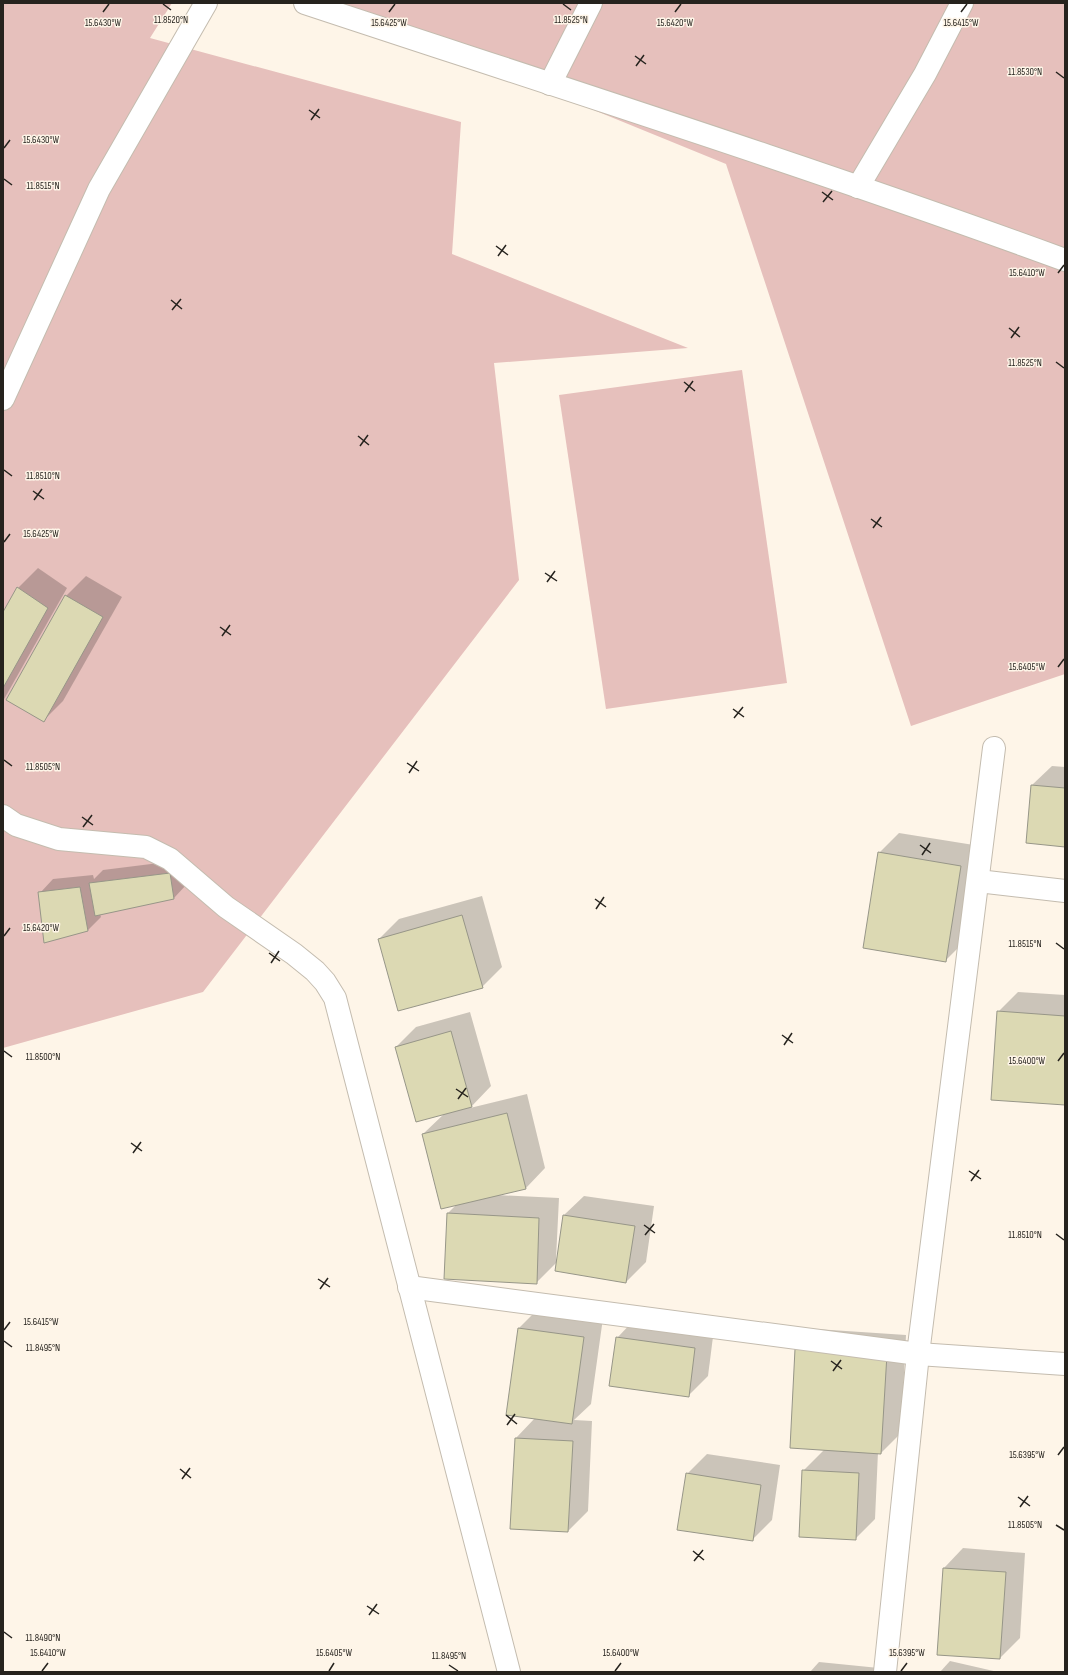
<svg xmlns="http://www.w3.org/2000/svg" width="1068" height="1675" font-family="'Sofia Sans Condensed',sans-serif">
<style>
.green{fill:#e6c0bc}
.shadow{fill:#0003}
.building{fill:#dcd9b3;stroke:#979688}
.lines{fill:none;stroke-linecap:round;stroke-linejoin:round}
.minor-casing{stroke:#c4bcaf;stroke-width:24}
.minor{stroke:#fff;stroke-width:22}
.ticks{fill:none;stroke:#26231e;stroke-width:1.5}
.ticks-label{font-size:10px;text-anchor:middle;fill:#26231e;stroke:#fef5e8;stroke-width:3;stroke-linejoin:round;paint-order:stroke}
</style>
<rect width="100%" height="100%" fill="#fef5e8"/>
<g class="green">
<polygon points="3,3 172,3 150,38 461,122 452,254 688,348 494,363 519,580 203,992 3,1048"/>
<polygon points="332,3 1065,3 1065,674 911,726 726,164"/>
<polygon points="742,370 787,683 606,709 559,395"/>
</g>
<g class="shadow">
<polygon points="38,568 67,588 3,701 3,614 18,588"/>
<polygon points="86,576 122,597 63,701 43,721 66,596"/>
<polygon points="1052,766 1065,767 1065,846 1032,785"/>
<polygon points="899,833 980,846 965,941 945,961 879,853"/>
<polygon points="183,860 187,884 174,898 100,914 101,917 88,930 40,893 53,879 93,875 94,879 103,870"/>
<polygon points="482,896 502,967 482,987 379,939 399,919"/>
<polygon points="1018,992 1065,995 1065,1104 998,1012"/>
<polygon points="470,1012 491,1086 470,1108 527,1094 545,1168 526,1188 497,1195 559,1198 556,1259 558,1259 564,1215 584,1196 654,1206 646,1262 626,1282 557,1262 536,1283 448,1213 457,1204 423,1134 444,1114 396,1047 416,1027"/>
<polygon points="539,1308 603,1318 591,1404 574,1420 592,1421 588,1511 568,1531 516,1438 535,1418 519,1328"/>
<polygon points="636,1318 714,1329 708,1376 688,1396 617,1338"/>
<polygon points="816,1329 906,1335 901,1433 881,1453 878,1452 875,1519 855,1539 803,1471 825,1449 791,1447 796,1349"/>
<polygon points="707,1454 780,1465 772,1520 752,1540 687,1474"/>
<polygon points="963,1548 1025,1553 1020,1638 1000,1658 944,1568"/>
<polygon points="950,1661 998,1672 940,1672"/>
<polygon points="819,1662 879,1668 879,1672 810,1672"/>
</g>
<g class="building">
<polygon points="17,587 48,608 3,688 3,612"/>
<polygon points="65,595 103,617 44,722 6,700"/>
<polygon points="1031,785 1065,788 1065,847 1026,843"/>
<polygon points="878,852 961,866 946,962 863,948"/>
<polygon points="170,873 174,899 95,916 89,883"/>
<polygon points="80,887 88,931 44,943 38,892"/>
<polygon points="462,915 483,988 398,1011 378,939"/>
<polygon points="997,1011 1065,1016 1065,1105 991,1100"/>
<polygon points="451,1031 472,1107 416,1122 395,1047"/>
<polygon points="507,1113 526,1189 441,1209 422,1134"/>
<polygon points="447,1213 539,1218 537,1284 444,1279"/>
<polygon points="563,1215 635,1226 626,1283 555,1271"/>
<polygon points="518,1328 584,1337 572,1424 506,1415"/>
<polygon points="616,1337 695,1348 689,1397 609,1386"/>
<polygon points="795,1349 887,1354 881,1454 790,1448"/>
<polygon points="515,1438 573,1441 568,1532 510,1529"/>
<polygon points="802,1470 859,1473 856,1540 799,1537"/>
<polygon points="686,1473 761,1485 753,1541 677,1530"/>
<polygon points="943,1568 1006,1572 1000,1659 937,1655"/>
</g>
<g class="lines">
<g class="minor-casing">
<g id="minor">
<path d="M305,3C559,87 814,168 1065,260"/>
<polyline points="550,84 591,3"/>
<polyline points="858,187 925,74 962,3"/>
<polyline points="3,399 99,189 206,3"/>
<polyline points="3,816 16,825 59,839 146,847 170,859 226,907 294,954 315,971 325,982 335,998 509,1672"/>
<polyline points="978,881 1065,891"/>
<polyline points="409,1287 918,1354 1065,1364"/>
<polyline points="885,1672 918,1354 994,748"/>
</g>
</g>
<use href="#minor" class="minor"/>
</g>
<path class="ticks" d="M163,4L171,10M563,4L571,10M103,12L109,4M389,12L395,4M675,12L681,4M961,12L967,4M635,56L646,64M636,66L644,55M1056,72L1064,78M309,110L320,118M311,120L319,109M4,148L10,140M4,179L12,185M822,192L833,200M823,202L832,191M496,246L508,255M498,256L506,245M1058,273L1064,265M171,300L182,309M172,310L181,299M1009,328L1020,337M1011,338L1019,327M1056,362L1064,368M684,382L695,391M685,392L693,381M358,436L369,445M360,446L368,435M4,470L12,476M33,491L44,499M34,500L42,489M871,519L882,527M873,528L881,517M4,542L10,534M545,573L557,581M547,582L555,571M220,627L231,635M222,636L230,625M1058,667L1064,659M733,709L744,717M734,718L743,707M4,760L12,766M407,763L419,771M409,773L417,761M82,817L93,825M83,827L92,815M920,845L931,853M922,855L930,843M595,899L606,907M596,909L604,897M4,936L10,928M1056,943L1064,949M269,953L280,961M271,963L279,951M782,1035L793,1043M784,1045L792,1033M4,1051L12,1057M1058,1061L1064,1053M456,1089L468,1097M458,1099L466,1088M131,1143L142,1151M133,1153L141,1142M969,1171L981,1179M971,1181L979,1170M644,1225L655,1233M1056,1234L1064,1240M645,1235L654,1224M318,1279L330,1287M320,1289L328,1278M4,1330L10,1322M4,1341L12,1347M831,1361L842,1369M833,1371L841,1360M506,1415L517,1424M507,1425L515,1414M1058,1455L1064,1447M180,1469L191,1478M182,1479L190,1468M1018,1497L1030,1506M1020,1507L1028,1496M1056,1525L1064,1530M693,1551L704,1560M694,1561L703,1550M367,1606L379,1614M369,1615L377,1604M4,1632L12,1638M449,1665L458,1671M42,1671L48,1663M329,1671L334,1663M615,1671L621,1663M901,1671L907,1663"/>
<g class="ticks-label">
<text x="171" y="23">11.8520°N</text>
<text x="571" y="23">11.8525°N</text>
<text x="103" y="26">15.6430°W</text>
<text x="389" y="26">15.6425°W</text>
<text x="675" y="26">15.6420°W</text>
<text x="961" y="26">15.6415°W</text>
<text x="1025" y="75">11.8530°N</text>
<text x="41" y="143">15.6430°W</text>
<text x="43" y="189">11.8515°N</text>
<text x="1027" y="276">15.6410°W</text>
<text x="1025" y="366">11.8525°N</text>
<text x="43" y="479">11.8510°N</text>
<text x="41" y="537">15.6425°W</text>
<text x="1027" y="670">15.6405°W</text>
<text x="43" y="770">11.8505°N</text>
<text x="41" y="931">15.6420°W</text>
<text x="1025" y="947">11.8515°N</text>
<text x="43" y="1060">11.8500°N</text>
<text x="1027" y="1064">15.6400°W</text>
<text x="1025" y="1238">11.8510°N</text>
<text x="41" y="1325">15.6415°W</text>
<text x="43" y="1351">11.8495°N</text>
<text x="1027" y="1458">15.6395°W</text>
<text x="1025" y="1528">11.8505°N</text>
<text x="43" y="1641">11.8490°N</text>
<text x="48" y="1656">15.6410°W</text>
<text x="334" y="1656">15.6405°W</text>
<text x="621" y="1656">15.6400°W</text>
<text x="907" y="1656">15.6395°W</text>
<text x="449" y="1659">11.8495°N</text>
</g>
<rect width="1068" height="1675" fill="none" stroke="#26231e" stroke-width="8"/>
</svg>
